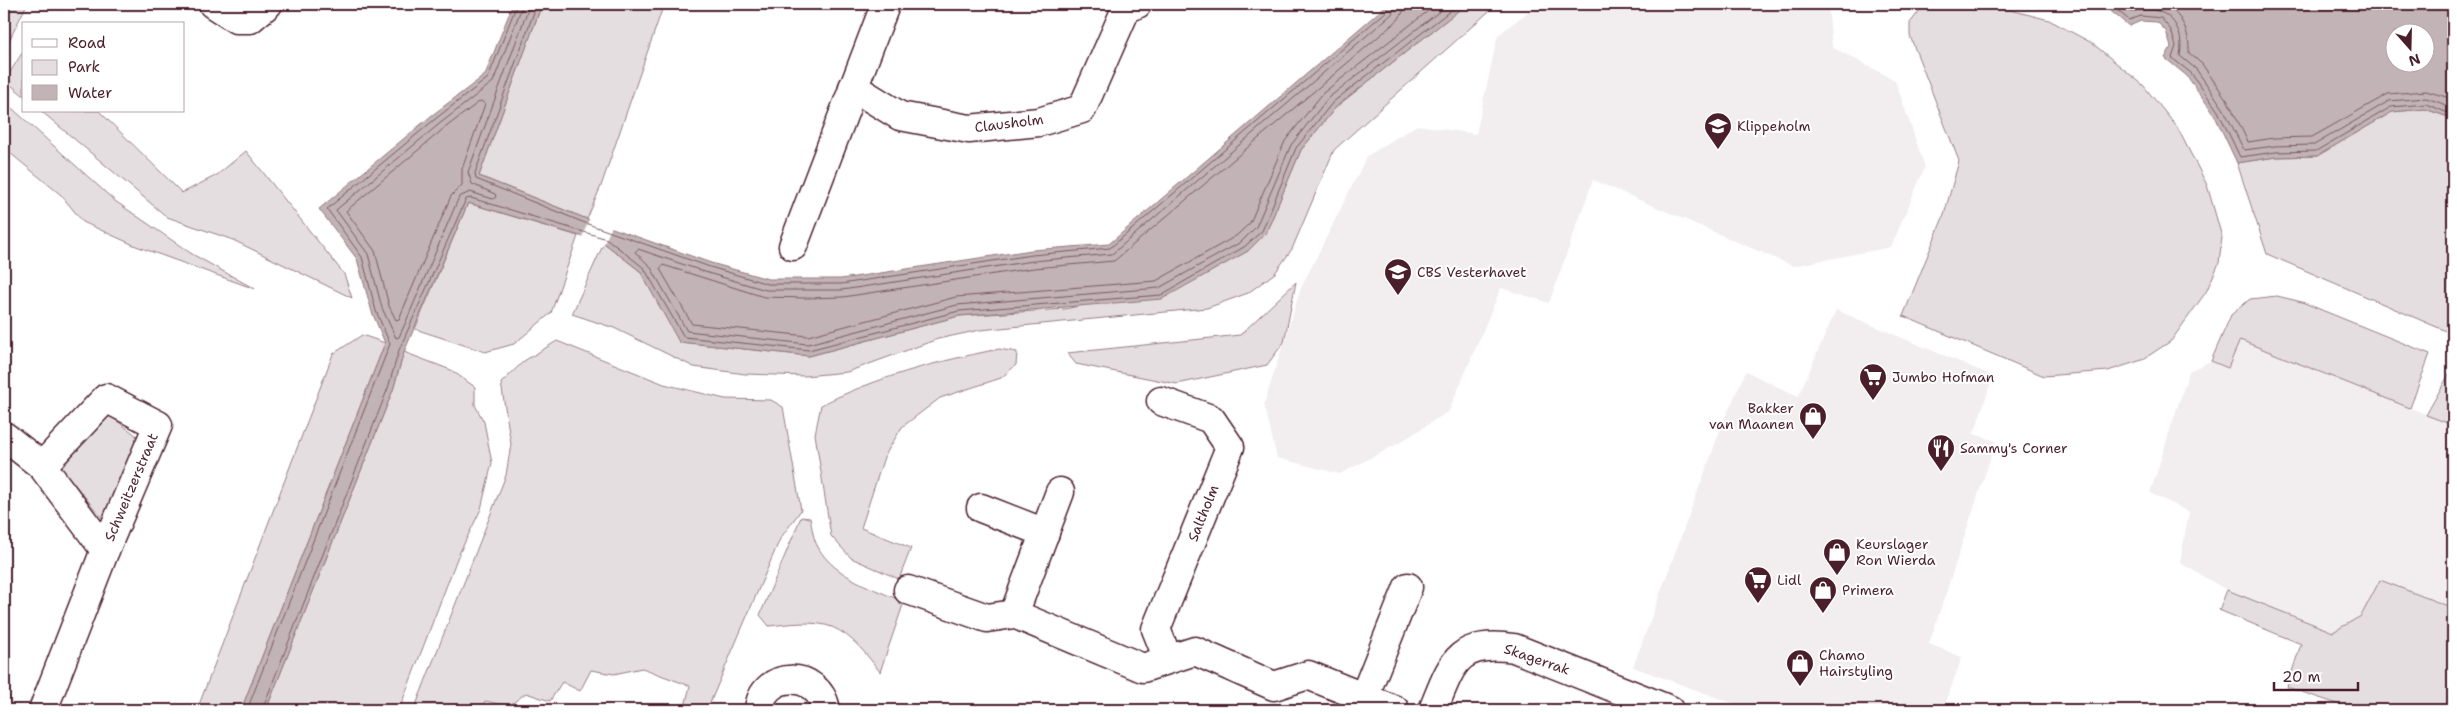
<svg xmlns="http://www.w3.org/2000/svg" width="2457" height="714" font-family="'Shantell Sans',sans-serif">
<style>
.built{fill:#f2eeef}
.green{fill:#e5dee0;stroke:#987e86}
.water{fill:#c1b3b6;stroke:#91787e;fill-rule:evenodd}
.pier{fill:#fff}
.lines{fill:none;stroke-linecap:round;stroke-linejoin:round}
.shore{stroke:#7a5a63;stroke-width:1}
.street-casing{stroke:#4a1f2b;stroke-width:31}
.street{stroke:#fff;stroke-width:28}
.labels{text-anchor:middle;stroke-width:4;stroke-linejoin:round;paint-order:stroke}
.street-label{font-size:14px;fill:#4a1f2b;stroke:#fff}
.poi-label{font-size:14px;fill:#4a1f2b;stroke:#fff;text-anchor:start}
</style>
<rect width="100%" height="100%" fill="#fff"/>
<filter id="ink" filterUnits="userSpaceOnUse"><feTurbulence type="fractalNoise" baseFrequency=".02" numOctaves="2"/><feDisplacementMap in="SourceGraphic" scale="10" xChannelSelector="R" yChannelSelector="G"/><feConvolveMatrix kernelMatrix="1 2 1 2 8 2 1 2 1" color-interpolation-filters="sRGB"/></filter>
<g filter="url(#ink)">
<g class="built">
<polygon points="1538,4 1828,4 1832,47 1895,80 1925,167 1891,247 1793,266 1593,180 1549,303 1501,288 1449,411 1399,443 1340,474 1277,458 1264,404 1301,288 1367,156 1417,125 1476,134 1498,35"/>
<polygon points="1836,310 1993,376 1974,434 1996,441 1929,644 1962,657 1943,710 1751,710 1633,667 1724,420 1746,371 1798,397"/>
<polygon points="2240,340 2453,425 2453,608 2380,580 2361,616 2333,632 2227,590 2180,563 2189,512 2150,493 2189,371 2211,361 2228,368"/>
</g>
<g class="green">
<polygon points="4,4 27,4 4,51"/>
<polygon points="542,4 664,4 601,186 587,219 479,176"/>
<polygon points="1467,4 1497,4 1334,150 1292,249 1275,273 1248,293 1207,308 980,330 938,339 847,372 805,376 745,374 694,367 614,328 572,314 604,243 640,271 680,342 809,356 959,316 1065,309 1195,280 1248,251 1266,233 1301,150 1337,106"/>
<polygon points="1924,5 1999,7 2049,20 2092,43 2143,85 2177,127 2207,185 2222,237 2219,263 2206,292 2171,341 2142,360 2108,371 2044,376 1903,316 1944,215 1959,161 1910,36 1910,23"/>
<polygon points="24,50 24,96 5,80"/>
<polygon points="4,101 115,201 192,254 255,289 136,246 83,222 61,195 4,148"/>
<polygon points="2425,109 2449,117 2453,122 2453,334 2267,254 2237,163 2276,157 2317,156 2392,112"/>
<polygon points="41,111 99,111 182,193 217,175 246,151 344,274 352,298 233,240 167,217"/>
<polygon points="468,203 578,236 551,313 514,344 485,352 415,329"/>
<polygon points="1296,282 1284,342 1267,365 1177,384 1076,364 1067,353 1240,335"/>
<polygon points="2277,296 2302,302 2430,354 2410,408 2240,340 2228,368 2211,361 2231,315 2250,299"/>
<polygon points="362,335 385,343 241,710 197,710 333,354"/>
<polygon points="557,341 664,384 725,399 771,400 783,407 801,510 780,539 707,710 694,710 685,706 690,686 642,668 614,674 591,670 580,691 562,682 550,701 526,693 509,706 485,701 481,710 414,710 506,475 511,444 501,383 524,361"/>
<path d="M999,349L1017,352L1016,365L1001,378L940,398L902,427L884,457L861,528L911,548L899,579L851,558L831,536L815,434L821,405C877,377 938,361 999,349Z"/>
<polygon points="404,352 451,370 475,387 475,405 484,422 492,463 481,509 458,556 399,710 266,710 393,390"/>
<polygon points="2453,367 2453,425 2426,415"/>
<polygon points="109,415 140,438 103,519 61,468"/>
<path d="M801,517L810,518C812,527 813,539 818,547C834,577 875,589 904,602L880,672C868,656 852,635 832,627C813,620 789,624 769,626L760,615Z"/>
<polygon points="2380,580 2453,608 2453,710 2355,710 2287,687 2301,644 2219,610 2227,590 2333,632 2361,616"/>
</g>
<g class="water">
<polygon points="513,4 542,4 479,176 587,219 711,263 768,279 841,279 1032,250 1109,244 1388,4 1467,4 1337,106 1301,150 1266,233 1248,251 1162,299 959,316 809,356 679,342 640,271 604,243 468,203 404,352 393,390 266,710 241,710 385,343 372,312 357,259 319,209 431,116 485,75"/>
<path d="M2102,4H2453V122L2448,117L2425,109L2392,112L2317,156L2276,157L2237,163L2214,114L2187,76L2165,58L2171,47L2166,31L2157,22L2141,21L2129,26ZM2394,32H2424V62H2394Z"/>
</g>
<polygon class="pier" points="590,217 612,226 603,246 581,240"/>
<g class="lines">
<g class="shore">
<polyline points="523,4 493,82 438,125 336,210 368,254 382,308 396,338 399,337 405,324 459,197 470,192 493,199 496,197 495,194 472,184 468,172 530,4"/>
<polyline points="537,4 475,173 476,179 585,223 710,267 768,284 841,284 1032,255 1110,248 1388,10 1390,4"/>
<polyline points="1396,4 1392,14 1112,254 1033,261 842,290 766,290 708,273 638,249 635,252 650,266 687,331 808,344 957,305 1159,288 1241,242 1256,227 1291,145 1328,98 1449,4"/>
<polyline points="1404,4 1403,12 1398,20 1114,261 1034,268 843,297 806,298 764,297 663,265 660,269 692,324 808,336 956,297 1156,281 1236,236 1250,223 1285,141 1323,93 1437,4"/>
<polyline points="2110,4 2129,20 2141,16 2161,18 2171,30 2176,46 2172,58 2191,73 2218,111 2240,157 2276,152 2316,151 2391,107 2426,104 2453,115"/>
<path d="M2120,4L2131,12C2163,2 2186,23 2180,56L2196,69L2223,108L2244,150L2275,146L2314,145L2389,101L2426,98L2453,107"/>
<path d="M2162,4C2182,12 2190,34 2189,53L2202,64L2229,103L2248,142L2274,138L2312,137L2388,94L2426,91L2453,99"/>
<polygon points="481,101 485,104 462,169 462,185 451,196 399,319 396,320 389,306 375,251 346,211 442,130"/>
<polyline points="247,710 390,344 376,311 362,257 327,209 434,120 488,78 517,4"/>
<polyline points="262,710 388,388 399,350 466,199 471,198 607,239 644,268 684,337 809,350 959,311 1161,295 1244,247 1262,231 1296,148 1333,102 1459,4"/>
</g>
<g class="street-casing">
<g id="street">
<polyline points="213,4 236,19 250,19 268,4"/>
<polyline points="853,87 900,116 969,129 1039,122 1082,109 1126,9 1137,4"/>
<polyline points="793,246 884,8 882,4"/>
<polyline points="1161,401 1211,419 1230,447 1156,629 1168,659"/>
<polyline points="4,436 42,466 105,550"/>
<polyline points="42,466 106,398 158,425 105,550 43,710"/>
<polyline points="981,508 1045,533"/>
<polyline points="908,590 987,618 1014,614 1143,668 1195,651 1274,686 1308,675 1395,710"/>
<polyline points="1014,614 1060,492"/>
<polyline points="1364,697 1408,587"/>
<path d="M759,710C762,670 819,669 826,710"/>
<path d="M1433,710C1452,664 1456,640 1514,648L1670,710"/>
</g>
</g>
<use href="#street" class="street"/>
</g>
</g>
<defs>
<g id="school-pin" transform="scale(1.4375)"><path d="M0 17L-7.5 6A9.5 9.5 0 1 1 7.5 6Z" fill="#4a1f2b" stroke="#fff"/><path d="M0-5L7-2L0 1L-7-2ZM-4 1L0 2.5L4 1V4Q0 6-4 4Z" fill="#fff"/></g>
<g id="supermarket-pin" transform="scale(1.4375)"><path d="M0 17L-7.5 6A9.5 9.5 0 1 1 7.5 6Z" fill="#4a1f2b" stroke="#fff"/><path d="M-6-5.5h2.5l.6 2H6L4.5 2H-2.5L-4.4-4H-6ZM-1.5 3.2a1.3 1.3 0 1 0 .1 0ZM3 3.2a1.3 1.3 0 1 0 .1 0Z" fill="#fff"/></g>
<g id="shop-pin" transform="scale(1.4375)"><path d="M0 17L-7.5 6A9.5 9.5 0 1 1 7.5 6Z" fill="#4a1f2b" stroke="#fff"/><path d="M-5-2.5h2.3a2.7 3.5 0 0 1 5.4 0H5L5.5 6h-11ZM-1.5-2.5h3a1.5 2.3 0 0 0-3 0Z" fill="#fff"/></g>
<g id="restaurant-pin" transform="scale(1.4375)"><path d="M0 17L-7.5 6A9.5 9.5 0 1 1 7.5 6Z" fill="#4a1f2b" stroke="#fff"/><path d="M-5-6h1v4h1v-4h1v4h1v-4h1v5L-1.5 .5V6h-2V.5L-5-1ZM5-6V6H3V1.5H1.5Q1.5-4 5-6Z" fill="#fff"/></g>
</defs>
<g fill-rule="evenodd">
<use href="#school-pin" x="1718" y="126"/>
<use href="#school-pin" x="1398" y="272"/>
<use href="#supermarket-pin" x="1873" y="377"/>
<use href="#shop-pin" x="1813" y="416"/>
<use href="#restaurant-pin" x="1941" y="448"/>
<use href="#shop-pin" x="1837" y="552"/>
<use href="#supermarket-pin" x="1758" y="580"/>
<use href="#shop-pin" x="1823" y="590"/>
<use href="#shop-pin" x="1800" y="663"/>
</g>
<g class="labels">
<g class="street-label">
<text transform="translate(1009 123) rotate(-7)" y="5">Clausholm</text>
<text transform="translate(131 487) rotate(-67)" y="5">Schweitzerstraat</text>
<text transform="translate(1203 513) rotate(-68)" y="5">Saltholm</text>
<text transform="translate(1537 659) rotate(19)" y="5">Skagerrak</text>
</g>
<g class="poi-label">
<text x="1737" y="131">Klippeholm</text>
<text x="1417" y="277">CBS Vesterhavet</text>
<text x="1892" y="382">Jumbo Hofman</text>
<text x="1794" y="413" text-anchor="end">Bakker<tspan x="1794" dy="16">van Maanen</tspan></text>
<text x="1960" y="453">Sammy's Corner</text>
<text x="1856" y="549">Keurslager<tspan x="1856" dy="16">Ron Wierda</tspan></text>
<text x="1777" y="585">Lidl</text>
<text x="1842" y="595">Primera</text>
<text x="1819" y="660">Chamo<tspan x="1819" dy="16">Hairstyling</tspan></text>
</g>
</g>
<rect width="2457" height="714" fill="none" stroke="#fff" stroke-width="20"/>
<rect x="10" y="10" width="2437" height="694" fill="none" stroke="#4a1f2b" stroke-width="2" filter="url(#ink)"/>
<rect x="22" y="22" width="162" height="90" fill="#ffffff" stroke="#b7a5aa"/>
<rect x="32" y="39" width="25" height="8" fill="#ffffff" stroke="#b7a5aa"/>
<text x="68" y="48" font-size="15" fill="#4a1f2b">Road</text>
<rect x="32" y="60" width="25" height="15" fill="#e5dee0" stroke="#b7a5aa"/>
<text x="68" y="72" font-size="15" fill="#4a1f2b">Park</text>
<rect x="32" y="85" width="25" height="15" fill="#c1b3b6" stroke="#b7a5aa"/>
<text x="68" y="98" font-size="15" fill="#4a1f2b">Water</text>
<g transform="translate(2410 48) rotate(160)"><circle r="24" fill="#ffffff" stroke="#b7a5aa"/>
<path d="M0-4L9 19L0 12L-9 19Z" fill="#4a1f2b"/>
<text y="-8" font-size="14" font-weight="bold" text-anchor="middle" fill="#4a1f2b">N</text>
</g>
<path d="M2274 682v8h84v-8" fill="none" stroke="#4a1f2b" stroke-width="2.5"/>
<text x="2282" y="682" font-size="15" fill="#4a1f2b" stroke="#ffffff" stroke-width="4" paint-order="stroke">20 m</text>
</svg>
